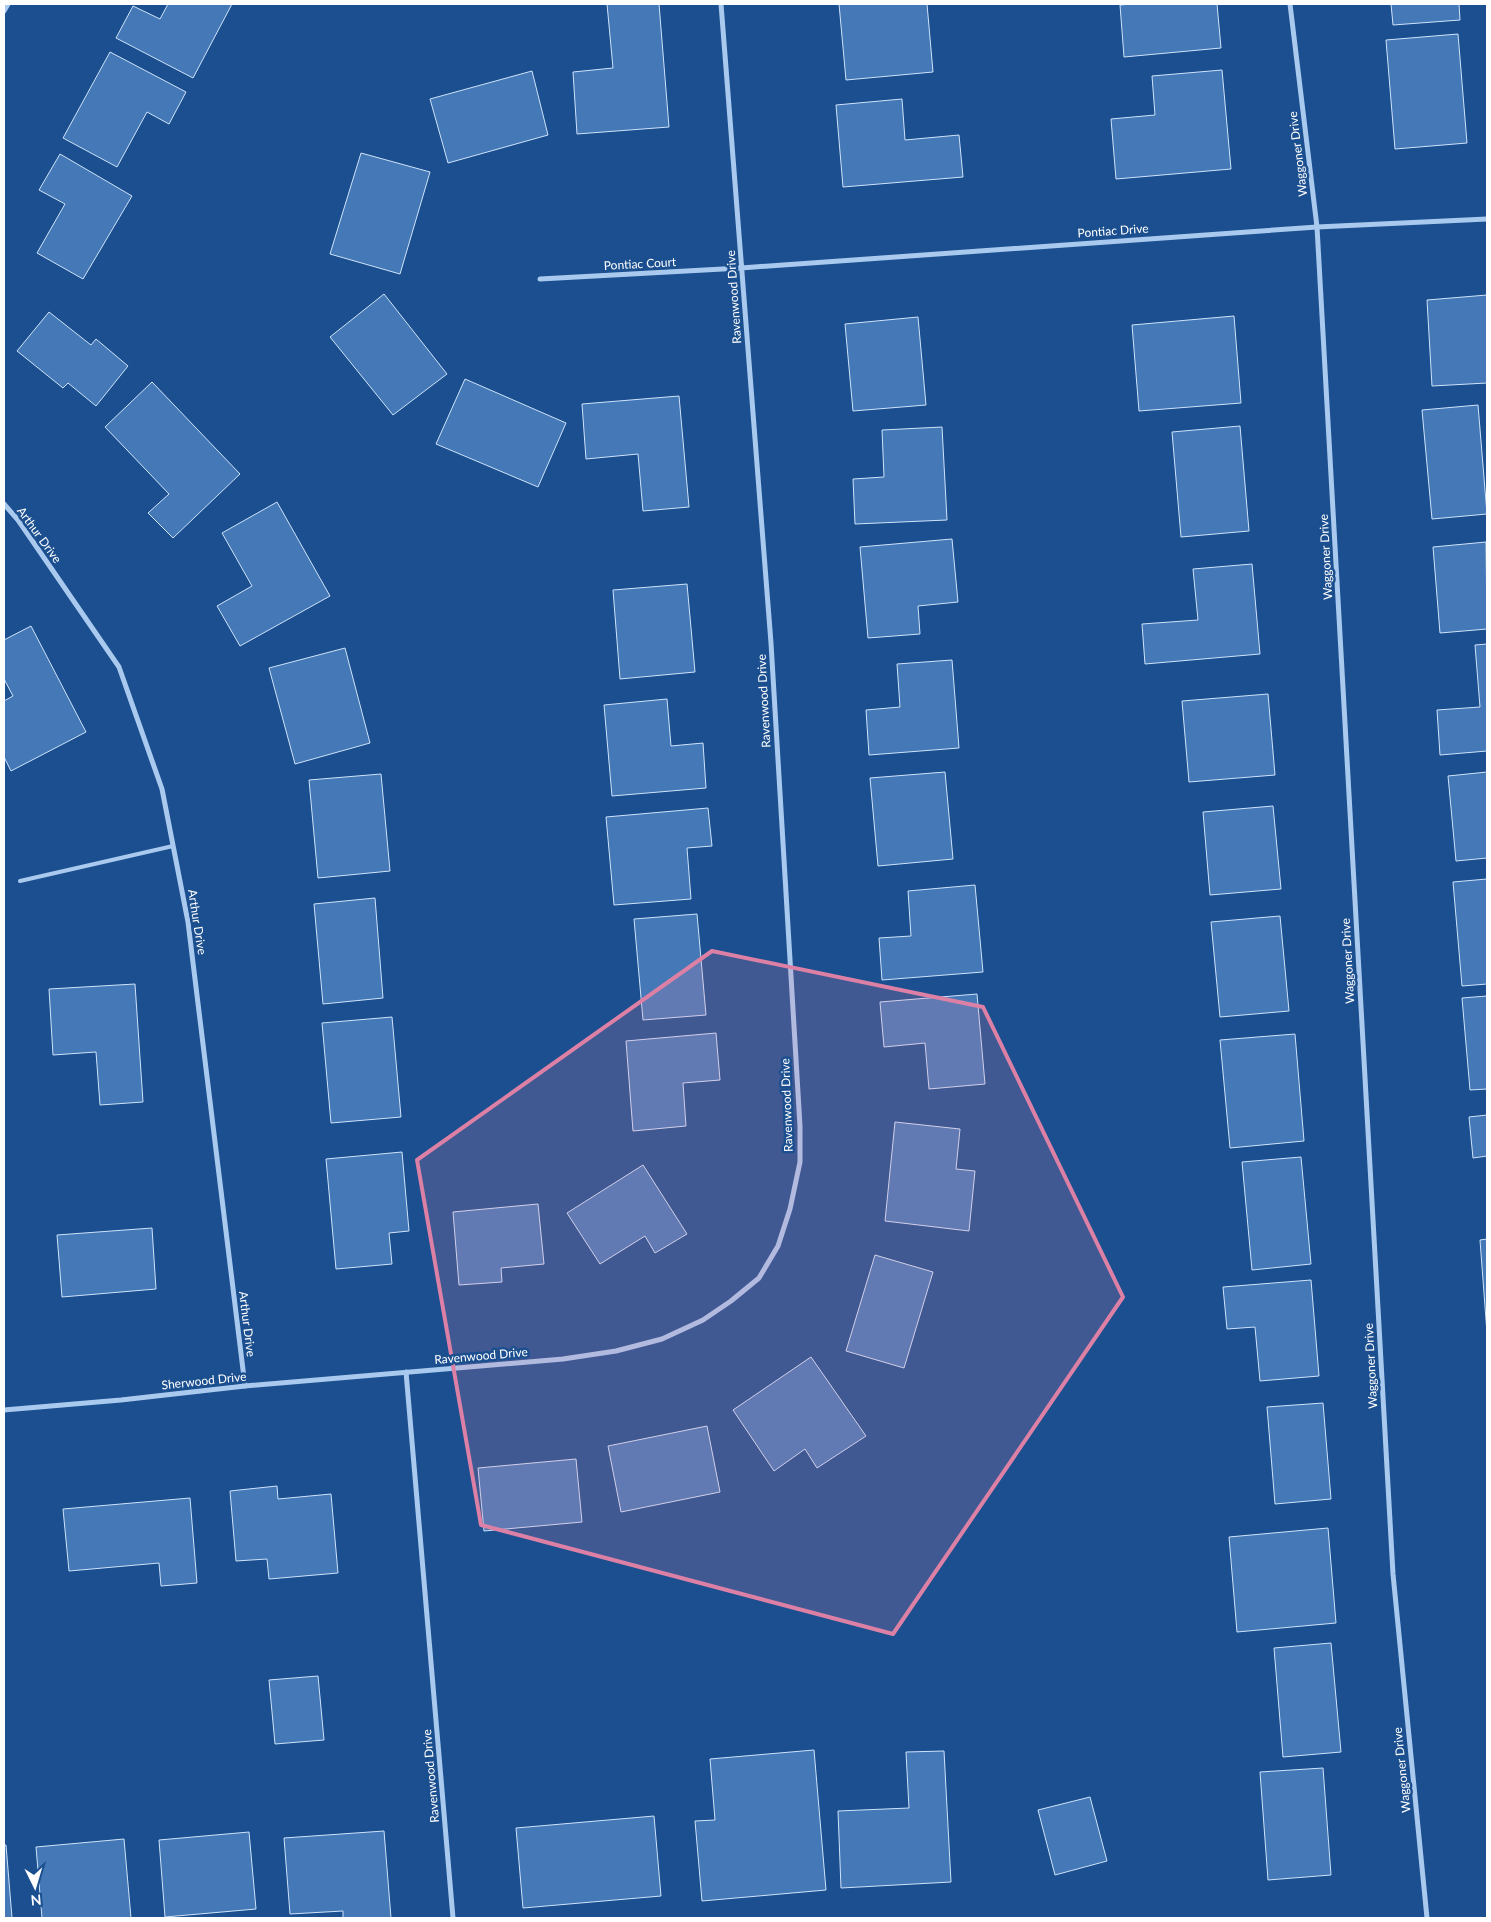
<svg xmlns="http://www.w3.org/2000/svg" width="1491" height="1922" font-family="Lato,sans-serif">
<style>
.building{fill:#4478b7;stroke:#cfe3fa}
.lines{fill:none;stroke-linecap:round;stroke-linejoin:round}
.lane{stroke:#a9c9ee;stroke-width:4}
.street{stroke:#a9c9ee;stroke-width:5}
.marked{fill:#dd80a5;fill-opacity:0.2;stroke:#dd80a5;stroke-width:4;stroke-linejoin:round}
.labels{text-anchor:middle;stroke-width:5;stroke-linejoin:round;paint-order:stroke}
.street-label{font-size:12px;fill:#fff;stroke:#1b4f8f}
</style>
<rect width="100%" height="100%" fill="#1b4f8f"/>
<g class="building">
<polygon points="168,4 232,4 193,78 116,38 133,6 160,19"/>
<polygon points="607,4 659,4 669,127 577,134 573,72 613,68"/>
<polygon points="839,4 927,4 933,72 846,80"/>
<polygon points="1131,4 1217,4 1221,48 1124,57 1120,5"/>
<polygon points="1391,4 1459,4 1460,20 1393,25"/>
<polygon points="1458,34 1467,143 1395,149 1386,40"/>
<polygon points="110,52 186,92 169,124 147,112 117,167 63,138"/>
<polygon points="1222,70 1231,169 1116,179 1111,119 1155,115 1152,76"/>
<polygon points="532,71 548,135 448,163 430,99"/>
<polygon points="902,99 905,140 959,135 963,177 843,187 836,105"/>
<polygon points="361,153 430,172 400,274 330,254"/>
<polygon points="60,154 132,196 83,279 37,253 65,204 39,190"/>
<polygon points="384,294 447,374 393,415 330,337"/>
<polygon points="1487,295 1487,383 1432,386 1427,300"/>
<polygon points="49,312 91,345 96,339 128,366 96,406 68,383 63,388 17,351"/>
<polygon points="1234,316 1241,403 1139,411 1132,325"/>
<polygon points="918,317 926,405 853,411 845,324"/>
<polygon points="465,379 566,423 538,487 436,444"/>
<polygon points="152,382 240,474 173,538 148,513 169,494 105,427"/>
<polygon points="679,396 689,507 643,511 638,454 586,459 582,404"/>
<polygon points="1478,405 1487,514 1432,519 1422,410"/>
<polygon points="1240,426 1249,531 1181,537 1172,432"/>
<polygon points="942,427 947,520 855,524 853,479 884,477 882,430"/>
<polygon points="277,502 330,596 240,646 217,606 252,586 222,533"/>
<polygon points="952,539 958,602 918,606 920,634 868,638 860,547"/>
<polygon points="1486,542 1487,629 1440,633 1433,547"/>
<polygon points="1252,564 1260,654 1145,664 1142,624 1198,620 1193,569"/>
<polygon points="687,584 695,672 620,679 613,590"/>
<polygon points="31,626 86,732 11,771 4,757 4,701 13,696 4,679 4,640"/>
<polygon points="1487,644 1487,751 1440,755 1437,710 1480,707 1475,645"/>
<polygon points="345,648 370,743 295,764 269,668"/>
<polygon points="952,660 959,748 869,755 866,710 900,707 897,664"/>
<polygon points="1268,694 1275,775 1189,782 1182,701"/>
<polygon points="667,699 671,746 703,743 706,788 612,796 604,705"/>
<polygon points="945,772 953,859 878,866 870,778"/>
<polygon points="1487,772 1487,858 1456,861 1448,776"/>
<polygon points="381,774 390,871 318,878 309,780"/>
<polygon points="1273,806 1281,889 1210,895 1203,812"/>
<polygon points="708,808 712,846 687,848 691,899 614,905 606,817"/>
<polygon points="1487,879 1487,984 1462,986 1453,882"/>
<polygon points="975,885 983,972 882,980 879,938 911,936 908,891"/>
<polygon points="375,898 383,998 323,1004 314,904"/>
<polygon points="697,914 706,1015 643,1020 634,919"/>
<polygon points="1280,916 1289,1011 1220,1017 1211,922"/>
<polygon points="135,984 143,1102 100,1105 96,1052 53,1055 49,989"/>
<polygon points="977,994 985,1084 929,1089 925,1043 884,1047 880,1002"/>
<polygon points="1487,996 1487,1089 1470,1090 1462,998"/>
<polygon points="392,1017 401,1117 331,1123 322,1023"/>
<polygon points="716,1033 720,1080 683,1083 686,1126 633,1131 626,1041"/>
<polygon points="1295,1034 1304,1141 1230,1148 1220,1040"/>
<polygon points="1487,1115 1487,1156 1473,1158 1469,1117"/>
<polygon points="895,1122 960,1129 956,1169 975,1171 969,1231 885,1221"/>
<polygon points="402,1152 409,1231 389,1233 392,1264 336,1269 326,1159"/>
<polygon points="1301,1157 1311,1264 1252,1270 1242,1162"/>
<polygon points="643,1165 687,1234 655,1253 645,1236 600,1264 567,1213"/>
<polygon points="538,1204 544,1264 501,1268 502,1282 459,1285 453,1212"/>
<polygon points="152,1228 156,1289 62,1297 57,1235"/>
<polygon points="1487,1239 1487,1333 1480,1240"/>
<polygon points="875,1255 933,1272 904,1368 846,1351"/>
<polygon points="1311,1280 1319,1376 1260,1381 1255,1327 1227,1329 1223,1287"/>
<polygon points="811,1357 866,1436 817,1468 805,1449 774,1471 733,1410"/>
<polygon points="1323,1403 1331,1499 1275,1504 1267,1407"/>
<polygon points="707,1426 720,1492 621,1512 608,1446"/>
<polygon points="576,1459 582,1522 484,1531 478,1468"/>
<polygon points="277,1486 278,1499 331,1494 338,1573 269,1579 267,1559 236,1561 230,1491"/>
<polygon points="190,1498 197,1583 161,1586 159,1563 69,1571 63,1509"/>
<polygon points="1328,1528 1336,1623 1237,1632 1229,1537"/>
<polygon points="1331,1643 1341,1752 1283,1757 1274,1648"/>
<polygon points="318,1676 324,1740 275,1744 269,1680"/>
<polygon points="814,1750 826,1890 702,1901 695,1821 715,1820 710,1759"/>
<polygon points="944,1751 951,1882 841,1888 838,1811 909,1808 906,1752"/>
<polygon points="1323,1768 1331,1875 1268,1880 1260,1772"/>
<polygon points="1090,1797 1107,1861 1055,1875 1038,1810"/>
<polygon points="654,1816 661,1896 523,1908 516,1828"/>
<polygon points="384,1831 391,1918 343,1918 343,1911 290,1914 284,1838"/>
<polygon points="249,1832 256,1909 165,1917 159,1840"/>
<polygon points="124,1839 131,1918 42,1918 36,1847"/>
<polygon points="4,1845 6,1845 12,1918 4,1918"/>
</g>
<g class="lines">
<polyline class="lane" points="20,881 173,846"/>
<g class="street">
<polyline points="1290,4 1317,227 1393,1574 1427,1918"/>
<polyline points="4,11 8,4"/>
<polyline points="540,279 741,268 1317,227 1487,219"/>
<polyline points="4,504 18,520 119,667 162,789 188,922 245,1386"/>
<polyline points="406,1372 453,1918"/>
<polyline points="4,1410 121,1400 245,1386 563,1359 616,1351 662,1339 703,1320 731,1301 759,1278 778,1246 790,1209 800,1162 800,1126 771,643 721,4"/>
</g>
</g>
<path class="marked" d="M712,951L983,1007L1123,1297L893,1634L481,1525L417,1160Z"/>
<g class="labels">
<g class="street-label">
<text transform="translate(1298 154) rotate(-97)" y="4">Waggoner Drive</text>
<text transform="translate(1113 231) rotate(-4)" y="4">Pontiac Drive</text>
<text transform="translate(640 264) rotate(-3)" y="4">Pontiac Court</text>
<text transform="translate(734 297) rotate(-94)" y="4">Ravenwood Drive</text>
<text transform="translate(39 535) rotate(54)" y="4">Arthur Drive</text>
<text transform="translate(1326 557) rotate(-93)" y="4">Waggoner Drive</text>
<text transform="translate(764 701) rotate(-93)" y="4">Ravenwood Drive</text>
<text transform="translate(197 922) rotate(81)" y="4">Arthur Drive</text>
<text transform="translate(1348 961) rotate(-93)" y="4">Waggoner Drive</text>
<text transform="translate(787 1105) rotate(-92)" y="4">Ravenwood Drive</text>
<text transform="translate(247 1324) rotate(83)" y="4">Arthur Drive</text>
<text transform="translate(481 1356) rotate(-5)" y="4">Ravenwood Drive</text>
<text transform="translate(1371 1366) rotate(-93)" y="4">Waggoner Drive</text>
<text transform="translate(204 1381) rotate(-6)" y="4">Sherwood Drive</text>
<text transform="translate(1402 1770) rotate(-96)" y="4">Waggoner Drive</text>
<text transform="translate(431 1776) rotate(-95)" y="4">Ravenwood Drive</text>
</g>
</g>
<rect width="1491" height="1922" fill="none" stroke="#ffffff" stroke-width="10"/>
<g transform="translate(35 1887) rotate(175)" stroke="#1b4f8f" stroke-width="4" paint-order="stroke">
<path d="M0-4L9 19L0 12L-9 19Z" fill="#ffffff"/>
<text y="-8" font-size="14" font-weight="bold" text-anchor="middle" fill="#ffffff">N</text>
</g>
</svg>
